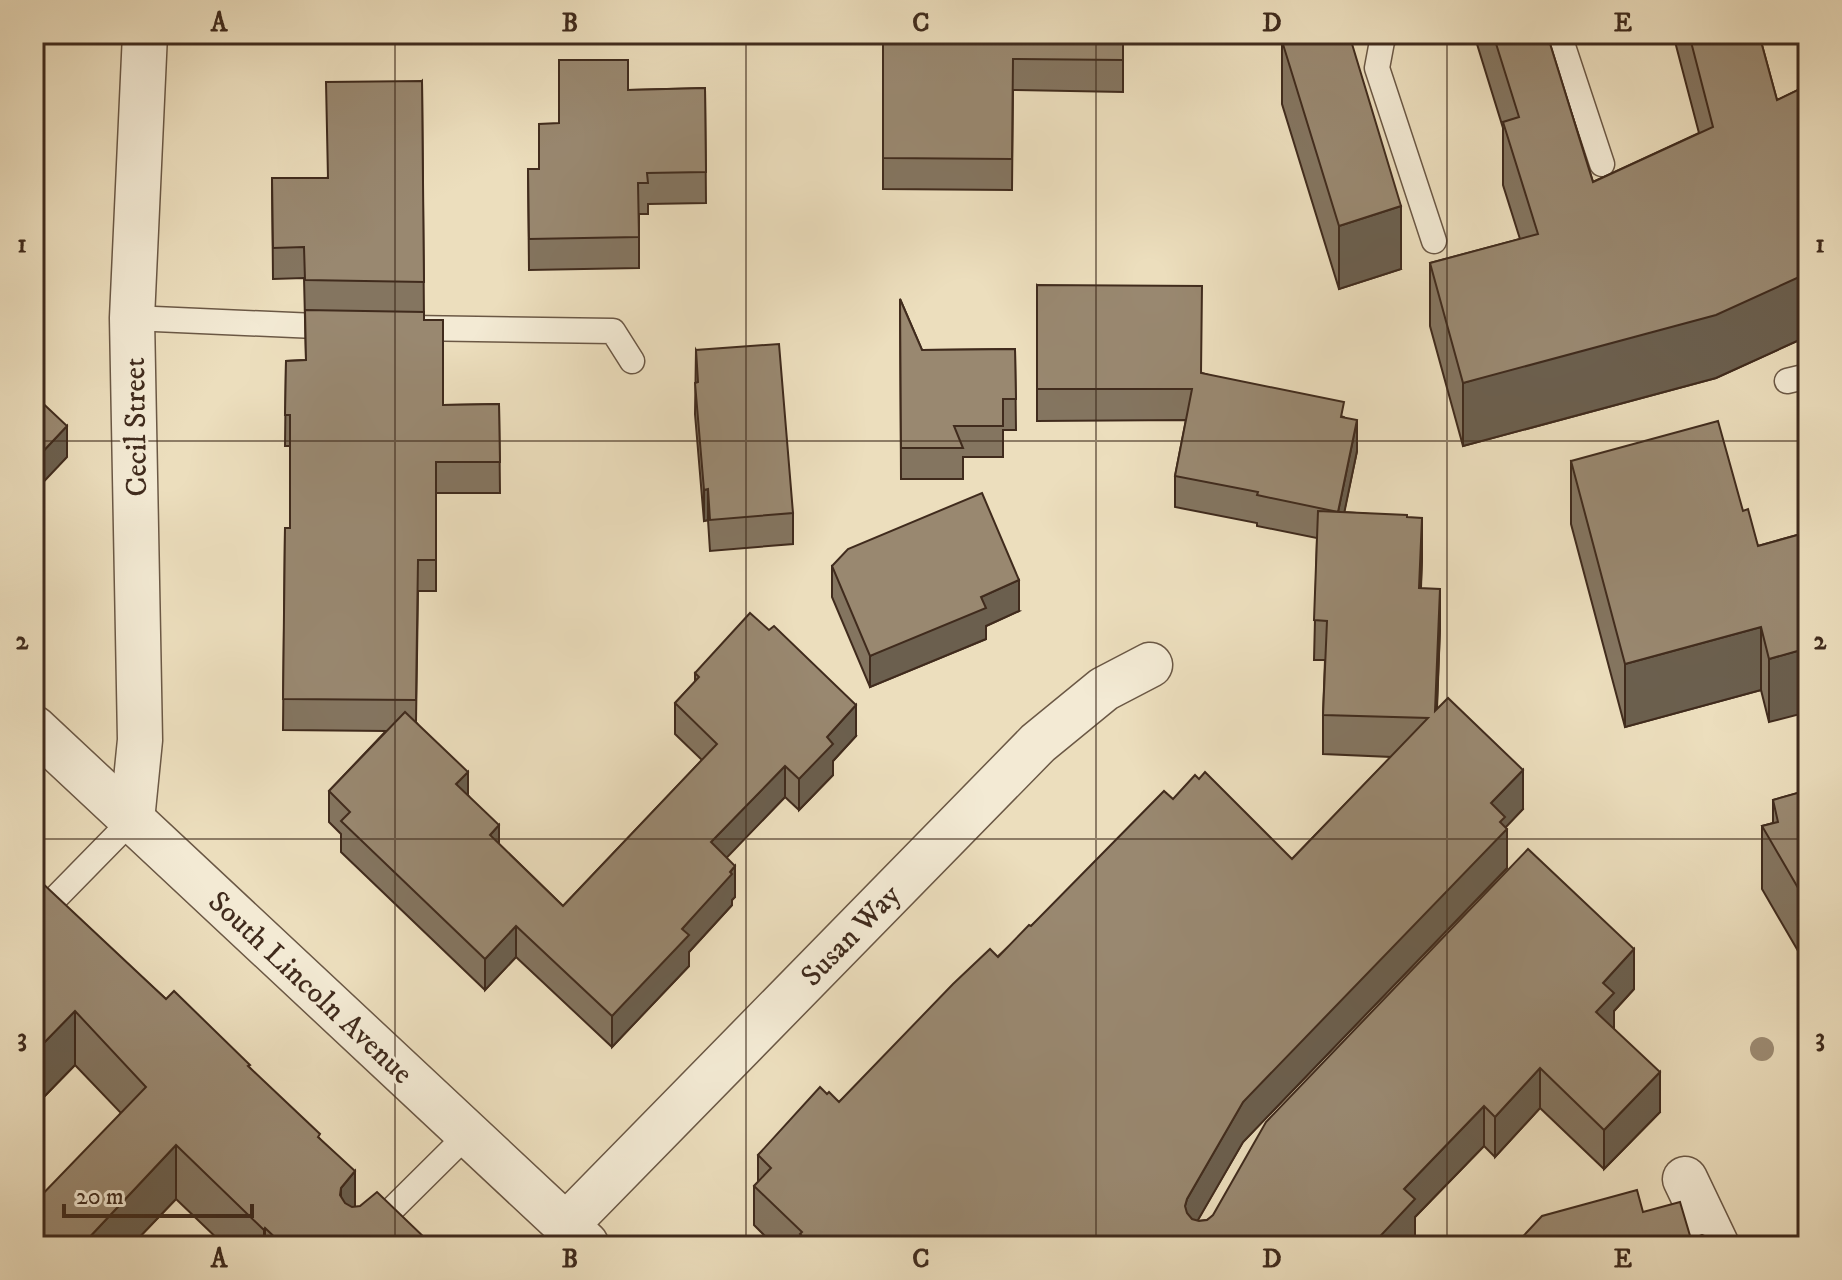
<svg xmlns="http://www.w3.org/2000/svg" width="1842" height="1280" font-family="'IM FELL DW Pica',serif">
<style>
.lines{fill:none;stroke-linecap:round;stroke-linejoin:round}
.lane-casing{stroke:#6b5845;stroke-width:27}
.street-casing{stroke:#6b5845;stroke-width:47}
.lane{stroke:#f3ead4;stroke-width:24}
.street{stroke:#f3ead4;stroke-width:44}
.tree{fill:#9d8c74}
.wall{fill:#847560;stroke:#402b1d;stroke-width:2}
.shaded-wall{fill:#6b5f4e;stroke:#402b1d;stroke-width:2}
.building{fill:#998870;stroke:#402b1d;stroke-width:2}
.grid{fill:none;stroke:#402b1d;stroke-width:2;stroke-opacity:0.55}
.labels{text-anchor:middle;stroke-width:6;stroke-linejoin:round;paint-order:stroke}
.street-label{font-size:30px;fill:#402b1d;stroke:#f3ead4}
.neatline{fill:none;stroke:#402b1d;stroke-width:3}
.grid-label{font-size:26px;text-anchor:middle;font-weight:bold;fill:#402b1d}
</style>
<rect width="100%" height="100%" fill="#ecdebd"/>
<filter id="stains"><feTurbulence type="fractalNoise" baseFrequency=".0025" numOctaves="4"/><feColorMatrix values="0 0 0 0 .2 0 0 0 0 .09 0 0 0 0 .02 0 0 0 .5 -.17"/></filter>
<radialGradient id="worn" r=".72"><stop offset=".6" stop-color="#630" stop-opacity="0"/><stop offset="1" stop-color="#630" stop-opacity=".3"/></radialGradient>
<g class="lines">
<g class="lane-casing">
<g id="lane">
<polyline points="1388,34 1383,36 1377,68 1434,241"/>
<polyline points="1559,34 1602,164"/>
<polyline points="132,318 338,327"/>
<polyline points="411,328 613,331 632,361"/>
<polyline points="1787,381 1808,376"/>
<polyline points="34,920 132,820"/>
<polyline points="355,1246 468,1134"/>
</g>
</g>
<g class="street-casing">
<g id="street">
<polyline points="34,728 586,1244"/>
<polyline points="132,820 140,740 132,318 145,34"/>
<polyline points="1685,1179 1717,1246"/>
<polyline points="566,1225 1038,743 1104,689 1150,665"/>
</g>
</g>
<use href="#lane" class="lane"/>
<use href="#street" class="street"/>
</g>
<circle class="tree" cx="1762" cy="1049" r="12"/>
<g class="wall">
<rect x="34" y="34" width="9" height="76"/>
<polygon points="883,34 1123,34 1123,92 1013,90 1012,190 883,189"/>
<polygon points="1477,34 1547,34 1593,182 1699,133 1673,34 1759,34 1777,100 1808,85 1808,336 1716,378 1463,446 1430,326 1430,263 1520,239 1503,185 1503,128 1477,44"/>
<polygon points="1282,41 1401,269 1339,289 1282,104"/>
<polygon points="422,81 424,320 443,405 499,404 500,493 436,493 436,591 418,591 416,722 468,795 499,844 563,906 702,760 675,734 675,703 695,682 695,673 856,736 833,761 833,775 799,810 785,797 726,857 735,897 732,900 732,905 689,952 689,966 612,1047 516,957 485,990 341,852 341,834 329,822 329,791 386,731 283,730 285,528 290,528 290,446 285,446 286,361 306,360 304,278 273,279 272,178 327,178"/>
<polygon points="705,88 706,203 648,204 648,214 639,214 639,268 529,270 528,169 539,169 628,90"/>
<polygon points="1037,285 1202,373 1344,417 1357,451 1344,512 1407,517 1422,558 1421,588 1440,628 1437,709 1523,809 1505,827 1507,868 1243,1142 1197,1221 1207,1220 1634,989 1614,1011 1614,1029 1660,1112 1604,1169 1540,1108 1495,1157 1484,1146 1415,1217 1415,1238 1408,1246 775,1246 754,1225 754,1186 758,1182 758,1155 827,1094 839,1102 1031,926 1173,799 1292,859 1391,757 1323,754 1323,715 1325,660 1314,660 1317,538 1257,526 1257,523 1175,507 1175,476 1186,420 1037,421"/>
<polygon points="900,299 922,350 1015,349 1016,430 1003,430 1003,457 963,457 963,479 901,479"/>
<polygon points="696,350 793,513 793,544 710,551 708,520 704,521 695,414"/>
<polygon points="1571,461 1743,511 1758,546 1808,532 1769,722 1761,690 1625,727 1571,524"/>
<polygon points="832,566 1019,611 986,626 986,639 870,687 832,597"/>
<polygon points="1808,790 1808,968 1762,889 1762,826 1773,823 1773,800"/>
<polygon points="34,881 166,999 250,1068 320,1139 355,1207 430,1246 225,1246 176,1199 131,1246 34,1246 121,1113 75,1065 34,1107"/>
</g>
<g class="shaded-wall">
<polygon points="1401,206 1401,269 1339,289 1339,226"/>
<polygon points="1808,273 1808,336 1716,378 1463,446 1463,383"/>
<polygon points="1357,420 1357,451 1338,543 1338,512"/>
<polygon points="67,426 67,457 34,492 34,461"/>
<polygon points="708,489 708,520 704,521 704,490"/>
<polygon points="1422,518 1422,558 1419,628 1419,588"/>
<polygon points="1019,580 1019,611 986,626 986,639 870,687 870,656 981,597"/>
<polygon points="1440,589 1440,628 1435,750 1435,711"/>
<polygon points="1761,627 1761,690 1625,727 1625,664"/>
<polygon points="1808,648 1808,712 1769,722 1769,659"/>
<polygon points="856,705 856,736 833,761 833,775 799,810 799,779 827,737"/>
<polygon points="785,766 785,797 711,874 711,842"/>
<polygon points="1523,770 1523,809 1505,828 1507,829 1507,868 1243,1142 1187,1239 1185,1206 1187,1199 1243,1102 1491,803"/>
<polygon points="468,772 468,803 456,784"/>
<polygon points="499,825 499,856 490,835"/>
<polygon points="735,866 735,897 732,900 732,905 689,952 689,966 612,1047 612,1016 682,929"/>
<polygon points="516,926 516,957 485,990 485,959"/>
<polygon points="1634,949 1634,989 1614,1011 1614,1032 1596,1012 1603,983"/>
<polygon points="75,1011 75,1065 34,1107 34,1053"/>
<polygon points="1540,1068 1540,1108 1495,1157 1495,1117"/>
<polygon points="1660,1072 1660,1112 1604,1169 1604,1130"/>
<polygon points="1484,1106 1484,1146 1415,1217 1415,1238 1408,1246 1371,1246 1404,1189"/>
<polygon points="176,1145 176,1199 131,1246 84,1246 84,1243"/>
<polygon points="355,1171 355,1225 341,1241 341,1188"/>
<polygon points="265,1228 265,1246 264,1246 264,1230"/>
</g>
<g class="building">
<rect x="34" y="34" width="9" height="45"/>
<polygon points="883,34 1123,34 1123,60 1013,59 1012,159 883,158"/>
<polygon points="1304,34 1349,34 1401,206 1339,226 1282,41"/>
<polygon points="1493,34 1547,34 1593,182 1713,127 1689,34 1759,34 1777,100 1808,85 1808,273 1716,315 1463,383 1430,263 1538,234 1503,122 1519,117"/>
<polygon points="559,60 628,60 628,90 705,88 706,172 647,173 648,183 638,183 639,237 529,239 528,169 539,169 539,124 559,123"/>
<polygon points="422,81 424,282 305,280 304,247 273,248 272,178 328,178 326,82"/>
<polygon points="1037,285 1202,286 1201,373 1344,402 1341,417 1357,420 1338,512 1257,495 1258,492 1175,476 1192,389 1037,389"/>
<polygon points="900,299 922,350 1015,349 1016,399 1003,399 1003,426 954,426 963,448 901,448"/>
<polygon points="305,310 424,312 424,320 443,320 443,405 499,404 500,462 436,462 436,560 418,560 416,700 283,699 285,528 290,528 290,415 285,415 286,361 306,360"/>
<polygon points="779,344 793,513 710,520 708,489 704,490 695,383 698,382 696,350"/>
<polygon points="34,395 67,426 34,461"/>
<polygon points="1718,421 1743,511 1748,509 1758,546 1808,532 1808,648 1769,659 1761,627 1625,664 1571,461"/>
<polygon points="982,493 1019,580 981,597 986,608 870,656 832,566 848,549"/>
<polygon points="1318,511 1407,515 1407,517 1422,518 1419,588 1440,589 1435,711 1448,698 1523,770 1491,803 1505,817 1500,822 1507,829 1243,1102 1187,1199 1185,1206 1187,1213 1192,1219 1199,1221 1207,1220 1213,1215 1266,1122 1528,849 1634,949 1603,983 1614,993 1596,1012 1660,1072 1604,1130 1540,1068 1495,1117 1484,1106 1404,1189 1415,1199 1371,1246 812,1246 800,1234 802,1232 754,1186 771,1168 758,1155 820,1087 827,1094 829,1092 839,1102 953,984 990,949 998,957 1029,925 1031,926 1164,791 1173,799 1195,775 1199,779 1205,772 1292,859 1428,718 1323,715 1327,621 1314,620"/>
<polygon points="750,613 769,630 774,626 856,705 827,737 833,744 799,779 785,766 711,842 735,866 730,872 732,874 682,929 689,935 612,1016 516,926 485,959 341,821 350,812 329,791 405,712 468,772 456,784 499,825 490,835 563,906 717,744 675,703 699,677 695,673"/>
<polygon points="1808,790 1808,905 1762,826 1778,822 1773,800"/>
<polygon points="39,880 166,999 174,991 250,1065 248,1066 320,1134 318,1137 355,1171 341,1188 340,1195 345,1203 352,1207 360,1206 377,1192 428,1241 426,1243 430,1246 284,1246 265,1228 264,1230 176,1145 84,1243 80,1239 74,1246 34,1246 34,1203 146,1087 75,1011 34,1053 34,881"/>
<polygon points="1637,1190 1643,1212 1680,1202 1691,1239 1702,1235 1716,1240 1718,1246 1514,1246 1542,1216"/>
</g>
<path class="grid" d="M395,34V1246M746,34V1246M1096,34V1246M1447,34V1246M34,441H1808M34,839H1808"/>
<g class="labels">
<g class="street-label">
<text transform="translate(135 427) rotate(-91)" y="10">Cecil Street</text>
<text transform="translate(850 935) rotate(-46)" y="10">Susan Way</text>
<text transform="translate(311 987) rotate(43)" y="10">South Lincoln Avenue</text>
</g>
</g>
<rect width="1842" height="1280" fill="none" stroke="#ecdebd" stroke-width="88"/>
<path d="M64 1204v12h188v-12" fill="none" stroke="#402b1d" stroke-width="4"/>
<text x="76" y="1204" font-size="24" fill="#402b1d" stroke="#f3ead4" stroke-width="6" paint-order="stroke">20 m</text>
<rect x="44" y="44" width="1754" height="1192" class="neatline"/>
<g class="grid-label">
<text x="219" y="31">A</text>
<text x="570" y="31">B</text>
<text x="921" y="31">C</text>
<text x="1272" y="31">D</text>
<text x="1623" y="31">E</text>
<text x="22" y="252">1</text>
<text x="1820" y="252">1</text>
<text x="22" y="649">2</text>
<text x="1820" y="649">2</text>
<text x="22" y="1046">3</text>
<text x="1820" y="1046">3</text>
<text x="219" y="1267">A</text>
<text x="570" y="1267">B</text>
<text x="921" y="1267">C</text>
<text x="1272" y="1267">D</text>
<text x="1623" y="1267">E</text>
</g>
<rect width="100%" height="100%" filter="url(#stains)"/>
<rect width="100%" height="100%" fill="url(#worn)"/>
</svg>
